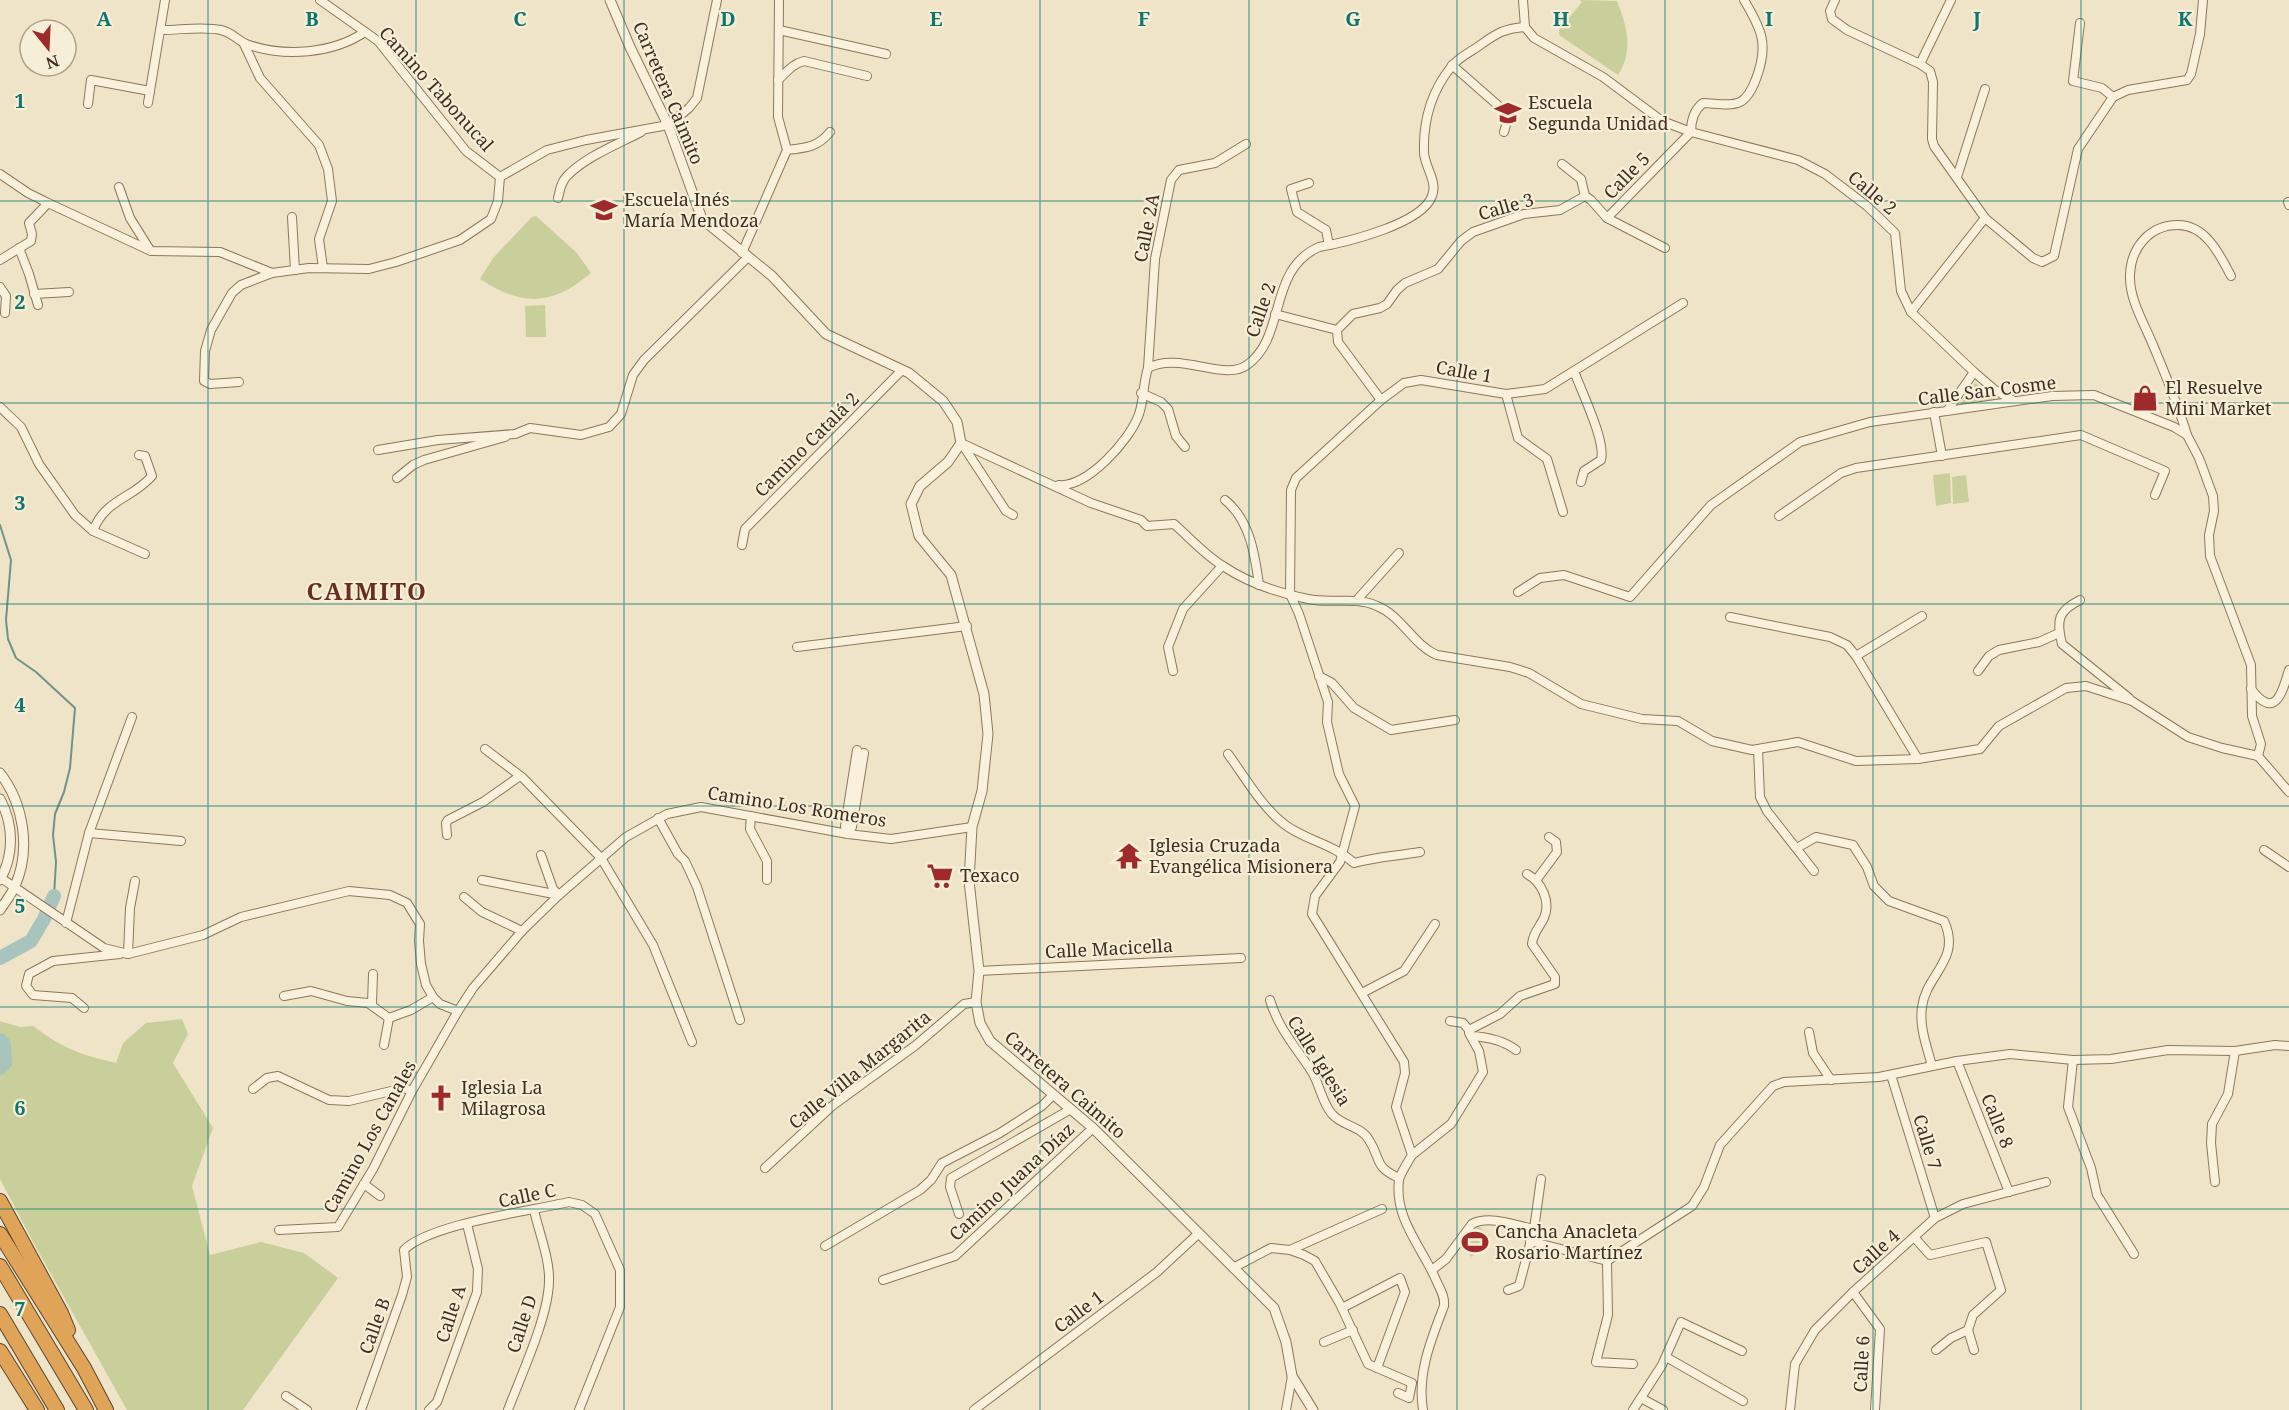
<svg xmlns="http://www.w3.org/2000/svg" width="2289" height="1410" font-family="'Noto Serif',serif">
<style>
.green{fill:#c9cf9b}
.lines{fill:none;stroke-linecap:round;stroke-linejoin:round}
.stream{stroke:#6f938a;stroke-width:2}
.river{stroke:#a9c4bc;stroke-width:14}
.minor-casing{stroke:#8d765c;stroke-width:10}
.tertiary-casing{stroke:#8d765c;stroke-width:11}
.motorway-casing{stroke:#5b4430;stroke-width:16}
.minor{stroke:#faf1dc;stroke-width:8}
.tertiary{stroke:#faf1dc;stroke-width:9}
.motorway{stroke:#e0a458;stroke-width:14}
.grid{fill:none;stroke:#0f766e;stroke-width:1.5;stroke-opacity:0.55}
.labels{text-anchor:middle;stroke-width:4.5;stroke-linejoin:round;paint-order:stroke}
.street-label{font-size:18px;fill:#3d2e20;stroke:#f7eed8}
.poi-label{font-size:18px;fill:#3d2e20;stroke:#f7eed8;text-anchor:start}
.district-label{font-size:24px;font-weight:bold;letter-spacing:1.5px;fill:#6b2e1e;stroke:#f7eed8}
.grid-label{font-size:20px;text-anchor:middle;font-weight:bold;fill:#0f766e;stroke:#f7eed8;stroke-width:4.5;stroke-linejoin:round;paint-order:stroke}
</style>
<rect width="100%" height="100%" fill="#f0e4c8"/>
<g class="green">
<path d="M1580,0L1617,1C1627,26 1634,51 1618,75L1559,35V30L1582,2Z"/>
<path d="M536,216L577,253L591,273C552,306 523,307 480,279L493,258L532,217Z"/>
<polygon points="545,305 546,337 526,337 525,306"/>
<polygon points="1975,383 2000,401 1958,408"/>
<polygon points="1950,473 1951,503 1936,506 1933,475"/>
<polygon points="1966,475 1969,502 1953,504 1952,477"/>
<path d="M182,1019L188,1034L173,1063L213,1128L192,1186L210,1255L261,1242L304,1253L338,1278L243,1410H127L33,1242L0,1179V1021L20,1027L33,1026C64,1049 79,1054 116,1063L123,1043L146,1023Z"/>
<polygon points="1478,1226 1490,1236 1472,1257 1460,1247"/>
</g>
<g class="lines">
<polyline class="stream" points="0,525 11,560 6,620 8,639 16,658 36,672 75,708 70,768 64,792 55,814 53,835 56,862 54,896"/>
<g class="river">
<polyline points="0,958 31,941 44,919 54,896"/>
<polyline points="0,1040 4,1044 5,1063 0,1068"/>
</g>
<g class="minor-casing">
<g id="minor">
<polyline points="320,0 378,41 466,151 500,177"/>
<polyline points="1523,0 1525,27 1534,38 1603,77 1662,121 1691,132 1798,160 1825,174 1867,206 1895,233 1901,291 1911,312 1974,372 1995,390 2014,401"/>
<polyline points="1835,0 1830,11 1832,19 1847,30 1920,64 1930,71 1933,82 1932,139 1934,146 1985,218 2033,258 2042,262 2054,256 2078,149 2113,97 2128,90 2187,80 2191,74 2200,34 2203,0"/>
<polyline points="2080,23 2073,81 2102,88 2113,97"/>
<path d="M161,30C180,30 203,26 221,30C234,33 238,42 249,45C285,57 332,54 365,32"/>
<polyline points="779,30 886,54"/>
<polyline points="244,44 260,78 319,145 328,169 332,201 319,239 323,268"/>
<polyline points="1920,64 1951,0"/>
<polyline points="1452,65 1501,108 1506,125 1504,132"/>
<path d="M778,80C787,72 792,64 804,61L867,76"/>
<polyline points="148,103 165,0"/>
<polyline points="88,104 91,80 150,91"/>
<path d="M787,150C806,148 818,147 830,132"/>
<polyline points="1562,164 1581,179 1585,196"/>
<polyline points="0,174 28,193 48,203 151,251 220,252 272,273 309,268 369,269 396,262 460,240 491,219 498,201 500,177 547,150 586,140 668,125 689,108 697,98 717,0"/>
<polyline points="1957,177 1985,89"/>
<polyline points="1309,183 1291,189 1297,212 1326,230 1329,245"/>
<polyline points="119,187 130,218 150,250"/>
<path d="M558,198C560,190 561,182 567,176C585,157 618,144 641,132"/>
<polyline points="2288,202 2289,205"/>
<polyline points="292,217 295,270"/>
<path d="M1607,218L1691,132C1691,121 1694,110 1703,103C1714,103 1730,107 1740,102C1748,98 1753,87 1756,79C1769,45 1762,30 1744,0"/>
<polyline points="19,248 29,274 38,305"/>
<polyline points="742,253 787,150 778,117 779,0"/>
<polyline points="0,260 31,241 32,234 29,223 48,203"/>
<polyline points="0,287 6,296 5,313"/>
<polyline points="34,294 69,292"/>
<polyline points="1911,312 1985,218"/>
<polyline points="1275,314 1337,330"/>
<polyline points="1148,368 1155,259 1171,180 1179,170 1215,163 1246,144"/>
<path d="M1573,373L1576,376C1583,395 1606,442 1601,460L1584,471L1581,482"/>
<polyline points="239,382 210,384 204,381 205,351 211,330 232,293 241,285 272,273"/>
<polyline points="1141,393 1161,402 1168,409 1176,436 1185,447"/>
<polyline points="1506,394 1518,438 1547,459 1563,512"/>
<polyline points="1381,400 1338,342 1337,330 1353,314 1380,308 1387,304 1397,290 1405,283 1438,269 1461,241 1473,232 1524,214 1560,210 1585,196 1591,200 1607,218 1665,248"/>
<polyline points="0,407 21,427 39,464 75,515 93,531 145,554"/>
<polyline points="1947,411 1974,372"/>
<polyline points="1934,412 1942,456"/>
<path d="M2187,435C2178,404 2165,374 2153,345C2144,323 2129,299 2130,275C2131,248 2149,225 2178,225C2206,225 2220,255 2231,276"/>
<path d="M961,443L1091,503L1141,520L1147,526L1174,524C1190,538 1205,555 1223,566C1248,583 1279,593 1308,599C1331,604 1355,596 1377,606C1402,616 1413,645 1437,655L1510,667L1529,673L1581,704L1642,719L1678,721L1712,741L1752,750L1798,742L1856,761L1918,759L1980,749L1999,726L2066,688L2086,686L2132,701L2188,737L2222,748L2258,756"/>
<polyline points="962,444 1006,511 1013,515"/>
<polyline points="378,450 438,440 515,434 530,428 581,435 609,427 621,414 633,375 644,360 747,258"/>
<polyline points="397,478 413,465 424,460 505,437"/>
<path d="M1059,485C1087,488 1131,439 1139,414C1144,400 1143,383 1148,368C1179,351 1224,382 1247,365C1287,337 1267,270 1319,247C1347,242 1422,224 1432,196C1438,181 1424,166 1424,152C1423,121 1431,92 1451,67C1457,59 1468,53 1476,48C1496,34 1501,29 1525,27"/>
<path d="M1225,500C1250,520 1255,555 1259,585"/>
<polyline points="1779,516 1841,473 1856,468 2081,435 2165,471 2155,495"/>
<path d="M93,531C105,499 132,499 152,476L145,456L139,455"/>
<polyline points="742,545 745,529 902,370"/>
<polyline points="1518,592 1540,578 1564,575 1630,597 1711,505 1800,442 1870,422 2052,396 2094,395 2174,427 2187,435 2199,458 2213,496 2214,511 2209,535 2210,556 2251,665 2252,716 2261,744 2258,756"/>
<path d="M2080,600C2058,611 2056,620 2062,644L2129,698"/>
<polyline points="1356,601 1399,553"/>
<polyline points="1730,617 1830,637 1847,645 1856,656 1918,759"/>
<polyline points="797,647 967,626"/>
<polyline points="1856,656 1922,616"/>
<polyline points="1173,671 1168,647 1183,609 1222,566"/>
<polyline points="1978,671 1989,656 1999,650 2039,642 2059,633"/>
<polyline points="1319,676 1332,683 1354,708 1391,730 1455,720"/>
<path d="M2251,689C2275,720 2282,694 2289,670"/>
<polyline points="485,749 523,778 601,858 653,945 692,1042"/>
<polyline points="1758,749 1760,797 1767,811 1814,871"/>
<path d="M1228,754C1245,777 1261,806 1284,824C1304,840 1332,843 1354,863C1375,857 1397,856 1420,852"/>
<polyline points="2258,756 2289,792"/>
<polyline points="751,816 750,829 767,861 767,880"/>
<polyline points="658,818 678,854 685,861 697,887 740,1020"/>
<polyline points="89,833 181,841"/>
<polyline points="848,834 845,826 857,750"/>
<polyline points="848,834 852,827 864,753"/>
<polyline points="447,835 446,823 448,820 483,802 520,776"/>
<path d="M1797,848L1816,837L1853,845L1867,867L1874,886L1889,901L1944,921C1962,960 1926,974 1922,1007C1919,1027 1927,1047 1932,1066"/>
<polyline points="2264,850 2289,867"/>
<polyline points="541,855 553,889 558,894"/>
<polyline points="1,878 104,948 128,954 203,935 241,917 349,891 390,895 407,903 420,924 419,941 421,964 426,985 433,997 440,1004 458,1011"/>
<polyline points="1537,879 1557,852 1556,842 1549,837"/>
<polyline points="482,880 559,895"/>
<polyline points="464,897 482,912 522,931"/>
<polyline points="66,923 89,833 132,717"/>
<polyline points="128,954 130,908 135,881"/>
<polyline points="979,971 1241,958"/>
<polyline points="1362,993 1404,971 1435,924"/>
<polyline points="284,996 311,991 347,1001 368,1003 389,1018 411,1010 433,997"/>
<path d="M1270,1000C1279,1030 1296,1047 1312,1072C1320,1085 1322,1103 1332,1114C1342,1126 1361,1126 1369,1140C1382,1160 1373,1166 1399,1178"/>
<polyline points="372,1004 373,974"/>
<polyline points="84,1008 72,998 33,995 26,986 29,974 53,961 120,954"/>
<polyline points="1450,1021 1463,1023 1469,1030"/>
<polyline points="1809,1032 1813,1053 1831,1080"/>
<path d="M1471,1036C1488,1037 1503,1040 1516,1050"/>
<polyline points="384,1045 389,1018"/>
<polyline points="2073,1060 2068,1107 2091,1168 2097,1195 2134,1254"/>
<polyline points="1957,1061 2009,1192"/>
<polyline points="1891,1075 1935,1218"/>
<polyline points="253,1089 267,1078 278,1076 329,1100 349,1101 404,1088 412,1091"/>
<path d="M1412,1155L1451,1124L1483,1072L1479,1051L1469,1033V1030L1500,1014L1520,996L1555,984V977L1532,944C1533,933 1539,928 1544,918C1551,902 1542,882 1527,874"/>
<polyline points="765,1168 832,1106 916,1045 964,1004 976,1002"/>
<polyline points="2215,1182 2211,1143 2212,1124 2228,1094 2235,1051"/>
<polyline points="364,1184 380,1196"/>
<polyline points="959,1214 950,1187 951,1178 1071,1109"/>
<polyline points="279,1230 338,1227 373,1169 412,1091 458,1011 473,988 522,931 559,895 626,837 667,814 701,807 848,834 891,839 972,827"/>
<polyline points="1914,1237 1930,1255 1986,1242 2001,1290 1973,1315 1968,1330 1951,1338 1936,1350"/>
<polyline points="1530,1241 1607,1261 1692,1206 1704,1187 1720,1145 1773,1086 1784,1082 1879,1077 1957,1061 2010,1054 2073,1060 2111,1059 2168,1050 2235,1051 2275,1045 2289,1046"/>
<polyline points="825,1246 920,1190 931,1180 942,1163 1000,1133 1042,1106 1053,1095"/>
<polyline points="1290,1250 1304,1255 1315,1261 1340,1304 1368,1364 1412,1383 1409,1398 1398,1393"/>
<polyline points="1607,1261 1608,1315 1596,1362 1633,1364"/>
<polyline points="1233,1268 1271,1248 1290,1250 1382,1209"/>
<path d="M1432,1270L1446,1259L1472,1224C1489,1215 1515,1225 1534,1229"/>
<polyline points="883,1280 955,1256 1093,1128"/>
<polyline points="1508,1290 1519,1286 1534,1229 1541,1179"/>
<polyline points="1853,1292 1880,1329 1875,1410"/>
<polyline points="1342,1308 1400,1278 1405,1292 1377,1368"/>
<polyline points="1968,1330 1974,1350"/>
<polyline points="1324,1342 1353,1330"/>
<polyline points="1666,1357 1743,1401"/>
<polyline points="286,1396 307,1410"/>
<polyline points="1641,1398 1663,1410"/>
<path d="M361,1410L402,1295L407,1277L404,1250C429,1224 530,1211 569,1202L582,1205L595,1214L620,1270V1307L579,1410"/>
<polyline points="429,1410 437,1402 477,1292 478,1269 467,1224"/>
<path d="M508,1410C521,1375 548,1318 549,1282C550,1259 539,1233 534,1210"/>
<polyline points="974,1410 1157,1272 1199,1233"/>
<polyline points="1286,1410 1292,1376"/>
<path d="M1423,1410C1417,1373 1431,1340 1444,1306C1445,1296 1440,1289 1436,1280C1422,1247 1394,1219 1399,1180C1401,1172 1408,1162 1412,1155L1396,1107L1405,1073L1404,1062L1312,914L1315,896L1340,862L1355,806L1339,774L1327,722L1328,702L1299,614L1290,594L1291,490L1296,478L1381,400L1404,383L1421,380L1506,394L1545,389L1683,303"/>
<polyline points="1633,1410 1662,1365 1681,1322 1742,1351"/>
<polyline points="1790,1410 1795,1364 1815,1330 1853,1292 1935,1218 1963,1204 2046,1182"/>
</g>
</g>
<g class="tertiary-casing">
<g id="tertiary">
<polyline points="610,0 630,47 668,125 702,219 772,276 826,334 909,373 943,401 957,422 961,443 948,462 920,486 911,504 919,536 951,575 984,694 988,734 982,791 972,827 969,881 979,971 976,1002 980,1023 990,1041 1093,1128 1274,1308 1286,1342 1292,1376 1313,1410"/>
<path d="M0,773C24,804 31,850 15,886C12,894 5,902 0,910"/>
<path d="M0,799C14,825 14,855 0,880"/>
</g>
</g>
<g class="motorway-casing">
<g id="motorway">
<polyline points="0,1201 61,1313 68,1330"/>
<polyline points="0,1234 84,1368 106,1410"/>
<polyline points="0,1266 86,1410"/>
<polyline points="0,1314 57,1410"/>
<polyline points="0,1351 37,1410"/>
</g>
</g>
<use href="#minor" class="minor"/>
<use href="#tertiary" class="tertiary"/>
<use href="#motorway" class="motorway"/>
</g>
<path class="grid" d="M208,0V1410M416,0V1410M624,0V1410M832,0V1410M1040,0V1410M1249,0V1410M1457,0V1410M1665,0V1410M1873,0V1410M2081,0V1410M0,201H2289M0,403H2289M0,604H2289M0,806H2289M0,1007H2289M0,1209H2289"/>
<defs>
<g id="school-bare" transform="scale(2.07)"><path d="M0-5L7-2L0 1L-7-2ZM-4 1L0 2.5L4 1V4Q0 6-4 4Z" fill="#9e2a2b" stroke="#f7eed8" stroke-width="2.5" paint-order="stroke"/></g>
<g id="shop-bare" transform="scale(2.07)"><path d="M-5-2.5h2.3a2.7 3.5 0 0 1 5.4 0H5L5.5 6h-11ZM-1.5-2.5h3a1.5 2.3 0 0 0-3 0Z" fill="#9e2a2b" stroke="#f7eed8" stroke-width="2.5" paint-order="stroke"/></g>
<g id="temple-bare" transform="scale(2.07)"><path d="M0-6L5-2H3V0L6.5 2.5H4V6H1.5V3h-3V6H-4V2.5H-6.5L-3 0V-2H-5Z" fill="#9e2a2b" stroke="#f7eed8" stroke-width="2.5" paint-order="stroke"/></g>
<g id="supermarket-bare" transform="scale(2.07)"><path d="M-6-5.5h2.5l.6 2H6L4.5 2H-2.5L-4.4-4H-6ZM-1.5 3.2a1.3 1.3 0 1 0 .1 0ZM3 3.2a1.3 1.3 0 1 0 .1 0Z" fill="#9e2a2b" stroke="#f7eed8" stroke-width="2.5" paint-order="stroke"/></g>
<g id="church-bare" transform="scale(2.07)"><path d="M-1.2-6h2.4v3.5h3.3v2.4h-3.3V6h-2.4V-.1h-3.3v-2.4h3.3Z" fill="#9e2a2b" stroke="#f7eed8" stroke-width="2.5" paint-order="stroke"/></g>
<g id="stadium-bare" transform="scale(2.07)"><path d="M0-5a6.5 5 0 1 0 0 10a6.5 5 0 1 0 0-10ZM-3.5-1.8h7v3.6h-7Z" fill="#9e2a2b" stroke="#f7eed8" stroke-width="2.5" paint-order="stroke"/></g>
</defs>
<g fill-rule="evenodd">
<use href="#school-bare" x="1508" y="113"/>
<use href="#school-bare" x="604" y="210"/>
<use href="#shop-bare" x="2145" y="398"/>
<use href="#temple-bare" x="1129" y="856"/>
<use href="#supermarket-bare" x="940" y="876"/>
<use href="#church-bare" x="441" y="1098"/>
<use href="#stadium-bare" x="1475" y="1242"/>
</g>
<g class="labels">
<g class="street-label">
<text transform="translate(436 89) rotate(48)" y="6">Camino Tabonucal</text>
<text transform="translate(668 93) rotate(67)" y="6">Carretera Caimito</text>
<text transform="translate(1627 176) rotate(-46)" y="6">Calle 5</text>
<text transform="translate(1872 193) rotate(40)" y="6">Calle 2</text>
<text transform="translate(1506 207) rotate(-16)" y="6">Calle 3</text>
<text transform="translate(1147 228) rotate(-79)" y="6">Calle 2A</text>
<text transform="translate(1261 310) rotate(-71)" y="6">Calle 2</text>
<text transform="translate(1464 372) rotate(10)" y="6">Calle 1</text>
<text transform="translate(1987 391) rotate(-7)" y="6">Calle San Cosme</text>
<text transform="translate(807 445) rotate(-45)" y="6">Camino Catalá 2</text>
<text transform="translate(797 807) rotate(9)" y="6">Camino Los Romeros</text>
<text transform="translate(1109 949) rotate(-3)" y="6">Calle Macicella</text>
<text transform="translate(1319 1061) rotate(58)" y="6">Calle Iglesia</text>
<text transform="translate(860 1070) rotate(-39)" y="6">Calle Villa Margarita</text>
<text transform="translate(1065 1085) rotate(41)" y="6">Carretera Caimito</text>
<text transform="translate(1997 1121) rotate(68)" y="6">Calle 8</text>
<text transform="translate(370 1137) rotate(-61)" y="6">Camino Los Canales</text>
<text transform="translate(1927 1142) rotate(73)" y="6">Calle 7</text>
<text transform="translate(1012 1182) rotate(-43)" y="6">Camino Juana Díaz</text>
<text transform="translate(527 1196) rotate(-12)" y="6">Calle C</text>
<text transform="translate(1876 1252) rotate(-42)" y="6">Calle 4</text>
<text transform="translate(1079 1312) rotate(-37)" y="6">Calle 1</text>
<text transform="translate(451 1314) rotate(-72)" y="6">Calle A</text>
<text transform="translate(522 1324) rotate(-72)" y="6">Calle D</text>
<text transform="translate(375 1326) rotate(-70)" y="6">Calle B</text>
<text transform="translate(1862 1364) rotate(-87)" y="6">Calle 6</text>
</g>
<g class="poi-label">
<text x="1528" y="109">Escuela<tspan x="1528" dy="21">Segunda Unidad</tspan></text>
<text x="624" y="206">Escuela Inés<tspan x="624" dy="21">María Mendoza</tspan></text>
<text x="2165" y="394">El Resuelve<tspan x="2165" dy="21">Mini Market</tspan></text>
<text x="1149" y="852">Iglesia Cruzada<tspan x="1149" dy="21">Evangélica Misionera</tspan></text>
<text x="960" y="882">Texaco</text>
<text x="461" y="1094">Iglesia La<tspan x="461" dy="21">Milagrosa</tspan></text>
<text x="1495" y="1238">Cancha Anacleta<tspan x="1495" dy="21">Rosario Martínez</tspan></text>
</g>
<g class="district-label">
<text x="367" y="600">CAIMITO</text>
</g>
</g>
<g class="grid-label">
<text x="104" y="26">A</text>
<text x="312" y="26">B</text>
<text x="520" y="26">C</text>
<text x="728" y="26">D</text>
<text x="936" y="26">E</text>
<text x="1144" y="26">F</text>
<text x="1353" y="26">G</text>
<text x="1561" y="26">H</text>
<text x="1769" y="26">I</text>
<text x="1977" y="26">J</text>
<text x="2185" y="26">K</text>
<text x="20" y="108">1</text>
<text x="20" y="309">2</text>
<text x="20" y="510">3</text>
<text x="20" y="712">4</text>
<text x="20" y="913">5</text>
<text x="20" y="1115">6</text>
<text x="20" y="1316">7</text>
</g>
<g transform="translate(48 48) rotate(162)"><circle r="28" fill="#f7eed8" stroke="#ada18e" stroke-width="1.5"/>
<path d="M0-4.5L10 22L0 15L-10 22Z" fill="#9e2a2b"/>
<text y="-9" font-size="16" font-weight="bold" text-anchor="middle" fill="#3d2e20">N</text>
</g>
</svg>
